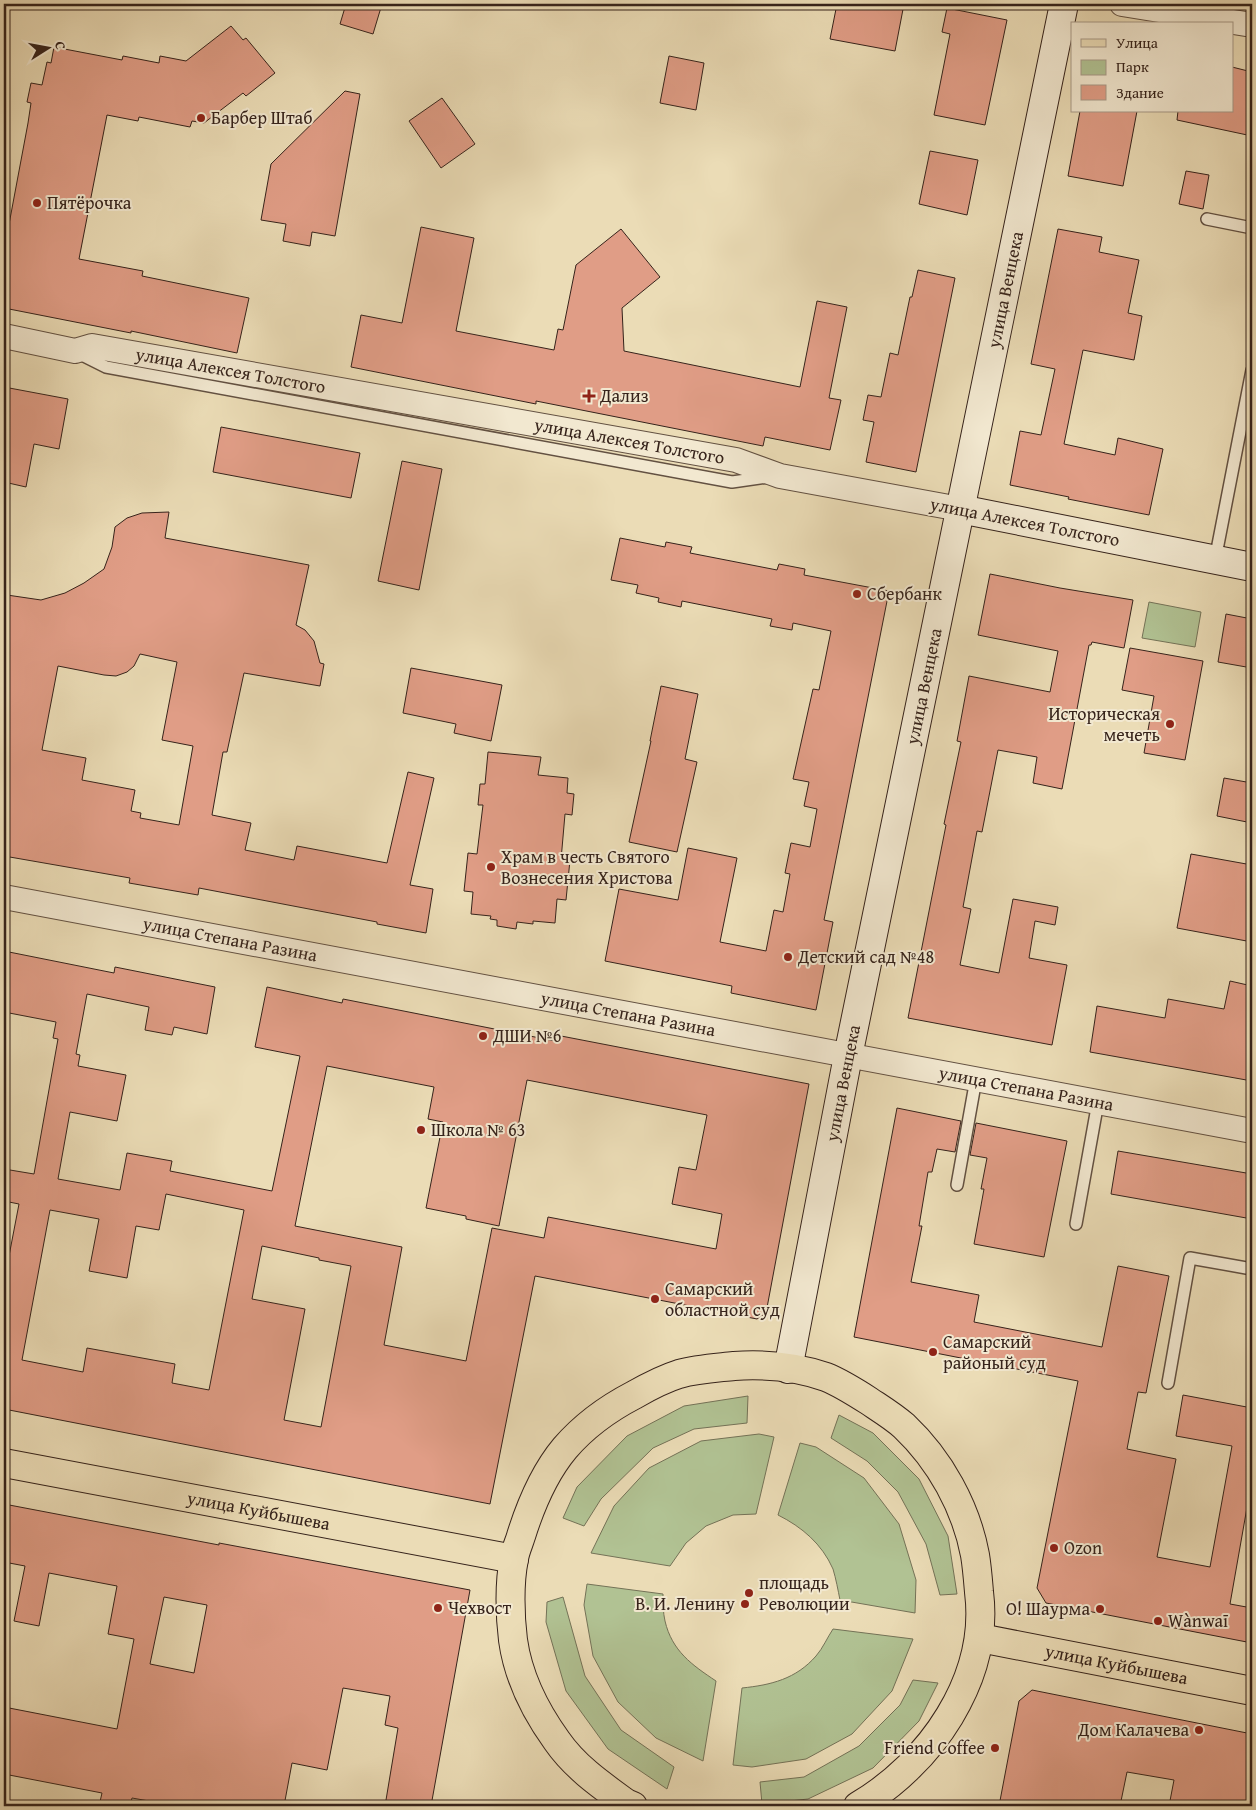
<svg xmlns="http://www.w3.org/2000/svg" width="1256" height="1810" font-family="'Gentium Book Plus',serif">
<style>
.green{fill:#b1c293;stroke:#747257}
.building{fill:#e09d86;stroke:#36231b;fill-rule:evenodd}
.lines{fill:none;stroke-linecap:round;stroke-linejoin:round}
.lane-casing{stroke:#635142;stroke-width:14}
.street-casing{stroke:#635142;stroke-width:26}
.secondary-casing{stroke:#36231b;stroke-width:30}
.primary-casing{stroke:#36231b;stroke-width:30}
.lane{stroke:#f2e8d0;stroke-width:11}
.street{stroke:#f2e8d0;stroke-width:24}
.secondary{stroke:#f2e8d0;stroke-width:28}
.primary{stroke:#ebdcb6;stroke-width:28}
.poi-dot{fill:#8f2418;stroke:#f2e8d0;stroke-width:2}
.labels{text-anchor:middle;stroke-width:4;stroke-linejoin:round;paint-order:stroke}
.poi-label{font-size:18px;fill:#36231b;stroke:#f2e8d0;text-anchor:start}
.street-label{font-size:18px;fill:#36231b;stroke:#f2e8d0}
</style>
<rect width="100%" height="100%" fill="#ebdcb6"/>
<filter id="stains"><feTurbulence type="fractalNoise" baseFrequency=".004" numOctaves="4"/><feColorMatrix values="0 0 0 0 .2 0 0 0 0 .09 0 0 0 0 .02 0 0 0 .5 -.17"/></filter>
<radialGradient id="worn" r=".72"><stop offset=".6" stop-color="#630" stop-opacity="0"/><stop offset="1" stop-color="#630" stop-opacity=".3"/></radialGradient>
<g class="green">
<polygon points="1149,602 1201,612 1195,647 1142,638"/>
<polygon points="748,1396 747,1423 694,1429 653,1448 601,1499 584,1526 563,1518 577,1487 627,1436 684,1406"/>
<polygon points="839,1415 873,1433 919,1479 948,1536 957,1594 940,1595 926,1544 898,1492 867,1461 831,1438"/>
<polygon points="759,1434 774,1437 756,1514 733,1515 706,1526 686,1543 670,1566 591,1553 614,1506 649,1468 701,1441"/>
<path d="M800,1443L816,1447L864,1478L899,1524L916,1580L915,1613L840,1600C838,1590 836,1579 833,1569C822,1544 802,1527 778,1515Z"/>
<path d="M587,1584L663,1594C663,1602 663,1613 665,1621C672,1651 692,1665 716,1681L703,1761L656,1738L618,1702L593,1656L584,1605Z"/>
<polygon points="563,1597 585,1676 621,1730 674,1767 667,1789 608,1749 566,1691 546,1622 547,1602"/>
<path d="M833,1629L913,1639L892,1691L852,1734L806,1759L752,1767L733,1765L742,1688C771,1685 796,1679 816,1656C823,1648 827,1638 833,1629Z"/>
<polygon points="913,1680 938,1683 919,1721 873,1768 808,1799 762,1804 760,1782 804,1777 859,1746 900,1705"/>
</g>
<g class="building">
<polygon points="346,4 382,4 373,34 340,24"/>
<polygon points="837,4 904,4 895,51 830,39"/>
<polygon points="947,8 1007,20 985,125 934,115 950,34 942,32"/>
<polygon points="231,26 243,40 246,38 275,73 246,96 243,93 204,123 192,121 190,127 139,117 138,121 107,115 79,259 143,271 142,276 249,298 237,353 131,331 131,333 4,308 4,251 28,123 31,103 27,102 31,83 42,85 47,62 51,63 54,47 122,60 123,56 159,63 160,56 186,61"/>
<polygon points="669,56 704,63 696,110 660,103"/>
<polygon points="1232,67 1252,72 1252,136 1177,120 1178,111 1232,111"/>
<polygon points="345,91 360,94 335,236 312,232 310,246 283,241 286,224 261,220 271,164"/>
<polygon points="442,98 475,144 441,168 409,121"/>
<polygon points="1080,111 1137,111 1123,186 1068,176"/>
<polygon points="930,151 978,160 967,215 919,204"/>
<polygon points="1186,171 1209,175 1203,209 1179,204"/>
<polygon points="421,227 474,238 456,331 554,350 558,329 563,330 576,265 621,229 660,277 622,308 624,351 800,387 817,301 847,307 829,398 841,400 830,450 765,437 763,446 536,401 536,404 351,367 361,315 402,323"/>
<polygon points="1058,229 1102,237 1099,252 1139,260 1128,313 1142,316 1134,360 1083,350 1064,444 1115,455 1118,438 1163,449 1149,515 1068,499 1069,497 1010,485 1020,431 1041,435 1055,369 1031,364"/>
<polygon points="918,270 955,278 916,472 866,462 874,422 863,420 868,395 881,397 890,353 898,355 910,297 912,297"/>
<polygon points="4,387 68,399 59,449 34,444 26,487 4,482"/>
<polygon points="221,427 360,453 351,498 213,472"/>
<polygon points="402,461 442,469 419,590 378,581"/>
<path d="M169,512L165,538L309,565L296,625L305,630L314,641L320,663L324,664L320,686L244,673L227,752H223L212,815L251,823L245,850L294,860L297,846L387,863L408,772L434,778L410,885L433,889L426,933L377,924V922L199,888L198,895L129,883L130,878L4,856V605L6,604L7,595L41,600L65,593L84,583L104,569L112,547L115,527L127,518L142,513ZM140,654L177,662L162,740L193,746L179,825L140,818L141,813L131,811L135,790L82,780L86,758L42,750L58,666L104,675L116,676L127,672L134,666Z"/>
<polygon points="620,538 665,547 666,542 692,547 690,553 777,570 779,564 805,569 804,575 889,591 824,920 833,922 816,1010 731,993 732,986 605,961 619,889 678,900 688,848 737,858 720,942 766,951 774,910 783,912 790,874 785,873 791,843 810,847 817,809 804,806 809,782 793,779 813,689 819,690 831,631 793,623 792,630 770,626 772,619 682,601 681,607 658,602 659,598 636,593 638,585 611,580"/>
<polygon points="990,574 1060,588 1133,600 1124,648 1092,642 1091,645 1089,645 1062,789 1033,783 1037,757 998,750 982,832 977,831 963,907 971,909 960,965 999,973 1013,899 1058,907 1055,925 1035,921 1029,958 1067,965 1052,1045 908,1018 946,825 944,824 961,742 957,741 969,676 1050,692 1058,651 978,635"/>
<polygon points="1226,614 1252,619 1252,668 1218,662"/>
<polygon points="1130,648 1203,661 1185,760 1144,753 1154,696 1122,690"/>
<polygon points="411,668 502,685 491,741 454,733 456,724 403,713"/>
<polygon points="661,686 698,694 685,759 697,762 677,852 629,842 651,741 650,741"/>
<polygon points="488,752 541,757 538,775 568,778 567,793 574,794 572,815 565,814 561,860 570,860 566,900 557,899 555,923 533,921 533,924 517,922 516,929 497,926 497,920 490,919 491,916 471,914 473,892 464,891 468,853 477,854 483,805 478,805 480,784 485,784"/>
<polygon points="1224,778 1252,783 1252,823 1217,816"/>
<polygon points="1191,854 1252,865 1252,942 1177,928"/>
<path d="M4,951L114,973L115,967L215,987L207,1034L174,1027L172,1035L145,1030L149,1007L87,994L76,1054L80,1055L78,1066L126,1075L117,1121L70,1112L58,1179L120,1190L127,1153L172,1161L170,1171L272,1191L300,1056L255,1047L267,987L342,1003L343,999L555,1041L556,1035L809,1084L766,1313L757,1319L535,1276L490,1504L4,1409V1282L19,1204L4,1201V1169L34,1174L58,1039L53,1038L56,1022L4,1012ZM327,1066L434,1087L428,1119L443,1122L426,1208L466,1216V1219L499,1226L527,1080L707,1115L696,1170L679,1167L672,1204L722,1214L716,1249L548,1217L544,1238L492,1228L466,1361L384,1345L402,1247L295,1226ZM166,1194L244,1210L209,1390L172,1383L175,1364L87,1348L83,1372L22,1360L50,1210L99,1219L89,1271L127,1278L136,1226L159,1230ZM262,1246L319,1258V1260L351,1266L321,1427L284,1420L305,1309L252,1299Z"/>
<polygon points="1230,981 1252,986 1252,1081 1090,1052 1097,1006 1165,1018 1168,999 1224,1009"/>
<polygon points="897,1108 961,1121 955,1152 937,1149 932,1172 928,1172 919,1226 922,1226 911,1282 979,1295 974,1322 1102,1347 1118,1266 1169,1276 1146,1393 1138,1392 1127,1449 1176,1459 1157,1557 1210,1567 1232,1446 1176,1436 1183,1395 1252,1408 1252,1479 1230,1604 1252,1608 1252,1643 1046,1603 1037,1588 1078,1381 854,1337"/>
<polygon points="976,1123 1067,1141 1044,1257 974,1244 984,1189 981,1189 987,1158 970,1155"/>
<polygon points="1118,1151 1252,1174 1252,1219 1111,1194"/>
<path d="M4,1504L219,1545V1543L470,1590L431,1806H385L398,1728L385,1725L390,1696L343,1688L327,1770L292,1763L284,1806H177L132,1798L130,1806H99L102,1793L4,1774V1707L117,1729L134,1639L108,1634L117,1586L49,1573L39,1626L14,1621L25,1566L4,1562ZM164,1597L207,1605L194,1673L150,1664Z"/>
<polygon points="1032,1690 1252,1734 1252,1806 1169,1806 1174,1780 1127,1772 1120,1806 999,1806 1019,1701"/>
</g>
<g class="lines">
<g class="lane-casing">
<g id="lane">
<polyline points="1207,219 1252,228"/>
<polyline points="76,352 106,367 732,482 768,477"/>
<polyline points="1215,560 1252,370"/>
<polyline points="957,1185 976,1079"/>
<polyline points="1076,1224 1098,1102"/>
<polyline points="1168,1383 1190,1258 1252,1269"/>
</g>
</g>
<g class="street-casing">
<g id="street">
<polyline points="1122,4 1252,25"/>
<path id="s1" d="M4,336L75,351L92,346L736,460L780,476L960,509"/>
<path id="s2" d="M4,897L1252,1131"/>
</g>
</g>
<g class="secondary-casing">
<g id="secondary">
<polyline points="960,509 1252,567"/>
<path id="s3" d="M788,1369L848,1056L1064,4"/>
</g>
</g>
<g class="primary-casing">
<g id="primary">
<path id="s4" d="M4,1463L514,1559"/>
<path id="s5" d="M980,1638L1252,1691"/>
<path d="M633,1806L626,1803C601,1785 575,1767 557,1741C536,1712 518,1676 513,1640C510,1616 509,1583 514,1559C515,1551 519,1543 521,1536C531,1504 544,1473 565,1448C584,1426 609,1408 634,1395C648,1387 663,1379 679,1374C697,1369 716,1368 734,1366C764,1364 797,1367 826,1377C841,1383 855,1392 869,1401C881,1409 894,1417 904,1426C940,1460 966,1507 975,1555C977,1567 978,1580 979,1592C990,1679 930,1764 858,1806"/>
</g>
</g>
<use href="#lane" class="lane"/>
<use href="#street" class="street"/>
<use href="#secondary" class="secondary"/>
<use href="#primary" class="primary"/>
</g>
<g class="poi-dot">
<circle cx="201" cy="118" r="5"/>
<circle cx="37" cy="203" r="5"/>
<path d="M586.5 388.5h5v5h5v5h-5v5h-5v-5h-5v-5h5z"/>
<circle cx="857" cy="594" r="5"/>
<circle cx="1170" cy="724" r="5"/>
<circle cx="491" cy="867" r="5"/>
<circle cx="788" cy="957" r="5"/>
<circle cx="483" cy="1036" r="5"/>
<circle cx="421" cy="1130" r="5"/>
<circle cx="655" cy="1299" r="5"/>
<circle cx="933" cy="1352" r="5"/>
<circle cx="1054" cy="1548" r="5"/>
<circle cx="749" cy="1593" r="5"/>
<circle cx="745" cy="1604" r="5"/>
<circle cx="438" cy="1608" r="5"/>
<circle cx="1100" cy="1609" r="5"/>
<circle cx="1158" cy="1621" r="5"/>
<circle cx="1199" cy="1730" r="5"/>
<circle cx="995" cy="1748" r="5"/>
</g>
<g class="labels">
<g class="poi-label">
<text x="211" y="124">Барбер Штаб</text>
<text x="47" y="209">Пятёрочка</text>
<text x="600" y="402">Дализ</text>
<text x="867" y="600">Сбербанк</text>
<text x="1160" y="720" text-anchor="end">Историческая<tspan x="1160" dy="21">мечеть</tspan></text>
<text x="501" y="863">Храм в честь Святого<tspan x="501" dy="21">Вознесения Христова</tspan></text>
<text x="798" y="963">Детский сад №48</text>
<text x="493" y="1042">ДШИ №6</text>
<text x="431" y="1136">Школа № 63</text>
<text x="665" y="1295">Самарский<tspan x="665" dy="21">областной суд</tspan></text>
<text x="943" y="1348">Самарский<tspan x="943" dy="21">районый суд</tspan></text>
<text x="1064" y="1554">Ozon</text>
<text x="759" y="1589">площадь<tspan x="759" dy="21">Революции</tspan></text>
<text x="735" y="1610" text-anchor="end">В. И. Ленину</text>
<text x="448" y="1614">Чехвост</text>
<text x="1090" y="1615" text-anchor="end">О! Шаурма</text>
<text x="1168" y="1627">Wànwaī</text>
<text x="1189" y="1736" text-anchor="end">Дом Калачева</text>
<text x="985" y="1754" text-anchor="end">Friend Coffee</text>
</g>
<g class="street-label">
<text dy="6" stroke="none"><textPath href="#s3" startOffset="1101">улица Венцека</textPath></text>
<text dy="6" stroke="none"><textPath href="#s1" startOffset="231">улица Алексея Толстого</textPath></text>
<text dy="6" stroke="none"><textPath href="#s1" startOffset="636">улица Алексея Толстого</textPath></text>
<text transform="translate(1025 522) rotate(11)" y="6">улица Алексея Толстого</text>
<text dy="6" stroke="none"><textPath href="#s3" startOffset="696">улица Венцека</textPath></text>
<text dy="6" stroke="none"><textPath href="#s2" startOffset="230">улица Степана Разина</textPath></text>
<text dy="6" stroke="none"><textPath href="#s2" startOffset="635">улица Степана Разина</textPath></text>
<text dy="6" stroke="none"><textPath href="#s3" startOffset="291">улица Венцека</textPath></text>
<text dy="6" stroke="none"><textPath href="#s2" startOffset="1040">улица Степана Разина</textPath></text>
<text dy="6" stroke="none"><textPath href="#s4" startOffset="259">улица Куйбышева</textPath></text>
<text dy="6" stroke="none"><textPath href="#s5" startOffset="139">улица Куйбышева</textPath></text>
</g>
</g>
<rect width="1256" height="1810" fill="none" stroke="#ebdcb6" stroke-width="20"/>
<rect x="5" y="5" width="1246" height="1800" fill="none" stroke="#36231b" stroke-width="2.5"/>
<rect x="10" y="10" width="1236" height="1790" fill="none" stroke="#36231b"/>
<rect x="1071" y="22" width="162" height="90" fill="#f2e8d0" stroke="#a79988"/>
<rect x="1081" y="39" width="25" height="8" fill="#ebdcb6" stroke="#a79988"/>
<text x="1116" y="48" font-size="15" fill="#36231b">Улица</text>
<rect x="1081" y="60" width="25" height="15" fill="#b1c293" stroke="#a79988"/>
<text x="1116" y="72" font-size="15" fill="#36231b">Парк</text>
<rect x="1081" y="85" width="25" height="15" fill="#e09d86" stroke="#a79988"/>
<text x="1116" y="98" font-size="15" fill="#36231b">Здание</text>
<g transform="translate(48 48) rotate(79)" stroke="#f2e8d0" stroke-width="4" paint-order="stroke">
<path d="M0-4L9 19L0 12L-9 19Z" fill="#36231b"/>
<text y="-8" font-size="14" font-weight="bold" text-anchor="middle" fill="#36231b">С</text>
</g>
<rect width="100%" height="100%" filter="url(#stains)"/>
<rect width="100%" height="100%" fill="url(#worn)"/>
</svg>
